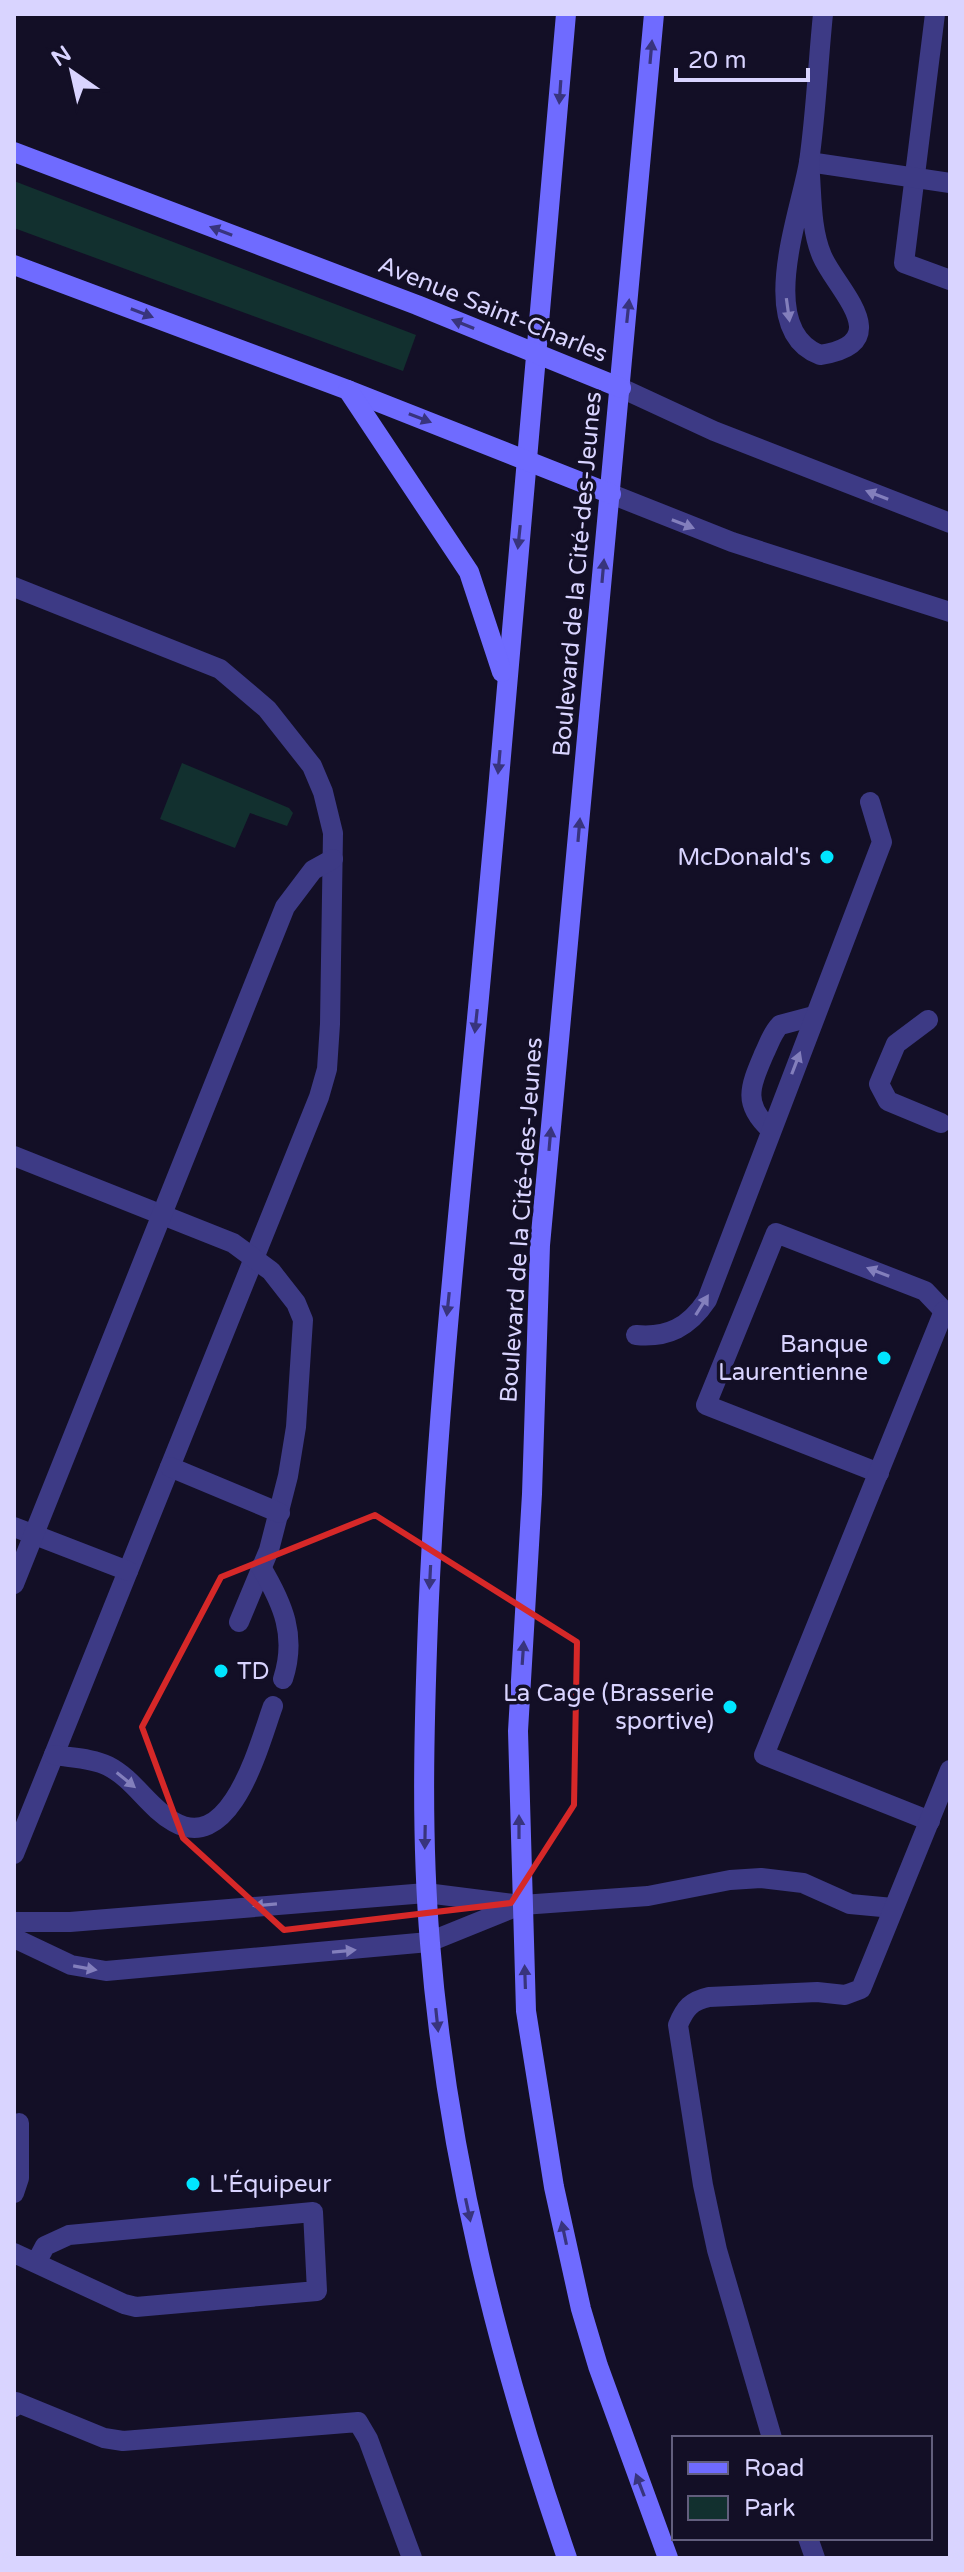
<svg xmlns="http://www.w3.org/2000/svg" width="964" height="2572" font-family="'Varela Round',sans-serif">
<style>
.green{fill:#12302f}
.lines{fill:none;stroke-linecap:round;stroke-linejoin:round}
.service{stroke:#3d3a85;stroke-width:20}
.minor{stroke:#3d3a85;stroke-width:20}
.tertiary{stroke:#3d3a85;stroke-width:20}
.secondary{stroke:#6f6bff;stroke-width:20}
.oneway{fill:#38347d}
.oneway2{fill:#837fbc}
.marked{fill:none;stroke:#d62828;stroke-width:6;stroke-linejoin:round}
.poi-dot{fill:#00e5ff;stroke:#130f26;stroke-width:3}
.labels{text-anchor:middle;stroke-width:7;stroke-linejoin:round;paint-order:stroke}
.street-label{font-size:24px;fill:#d9d4ff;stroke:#130f26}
.poi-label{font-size:24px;fill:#d9d4ff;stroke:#130f26;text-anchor:end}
</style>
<rect width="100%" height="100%" fill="#130f26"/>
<g class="green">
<polygon points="14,181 416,335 403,371 14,228"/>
<polygon points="182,763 289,808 293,813 287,826 250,813 235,848 160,819"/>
</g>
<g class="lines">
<g class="service">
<polyline points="935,14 904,263 950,280"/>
<polyline points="809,162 950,183"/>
<polyline points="14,587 220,669 267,709 312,766 323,792 333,833 330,1024 327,1069 319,1097 14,1854"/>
<polyline points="928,1020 896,1044 879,1084 888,1101 941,1123"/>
<path d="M771,1130C742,1104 750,1087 764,1054C769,1044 772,1033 780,1025L814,1016"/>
<polyline points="14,1156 233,1243 271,1271 296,1303 303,1320 296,1427 288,1476 269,1550 239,1622"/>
<path d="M636,1335C668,1338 689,1327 707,1300L882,842L870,802"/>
<polyline points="170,1467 280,1513"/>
<polyline points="879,1473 706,1405 776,1233 925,1291 944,1311"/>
<polyline points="14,1527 128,1571"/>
<path d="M261,1567C283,1604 297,1636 283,1679"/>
<polyline points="14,1584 285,907 313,870 333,859"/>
<path d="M54,1755C72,1758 92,1758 108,1766C134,1779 149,1808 174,1822C232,1855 260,1741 273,1706"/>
<polyline points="930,1821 764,1755 944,1311 950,1313"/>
<polyline points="14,1922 70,1922 426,1893 522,1905 648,1896 730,1880 761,1878 803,1883 850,1904 893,1908"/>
<polyline points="14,1938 71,1965 106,1971 429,1942 518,1906"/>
<polyline points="14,2193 19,2178 19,2123"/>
<polyline points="14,2253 124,2304 136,2307 317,2291 313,2212 69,2235 45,2246 36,2263"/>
<polyline points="14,2407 16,2402 104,2438 123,2441 358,2422 368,2439 412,2558"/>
<path d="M772,2438L717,2250L703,2185L678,2025C685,2008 691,2001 709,1997L817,1992L845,1995L861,1989L950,1770"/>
<polyline points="808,2538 815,2558"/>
</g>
<path class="minor" d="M809,162C812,193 810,228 822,256C836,289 899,343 820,355C754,330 801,212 809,162C816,113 818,63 823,14"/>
<g class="tertiary">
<polyline points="621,388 714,431 950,523"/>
<polyline points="611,494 732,542 950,612"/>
</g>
<g class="secondary">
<path d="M566,14C541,331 511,648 482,965C462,1184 437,1401 428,1621C424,1728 421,1836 430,1943C447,2155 498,2358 567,2558"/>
<polyline points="654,14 540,1245 532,1494 518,1731 526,2011 554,2187 581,2309 598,2366 668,2558"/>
<polyline points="14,152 417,305 621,388"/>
<polyline points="14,265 348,390 611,494"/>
<polyline points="348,390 469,572 502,672"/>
</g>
</g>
<defs><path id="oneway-solid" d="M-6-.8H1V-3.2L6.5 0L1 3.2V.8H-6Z" transform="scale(2)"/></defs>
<g class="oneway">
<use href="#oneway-solid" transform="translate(651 52) rotate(-85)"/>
<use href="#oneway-solid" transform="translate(560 92) rotate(94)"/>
<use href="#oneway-solid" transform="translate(221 231) rotate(-159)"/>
<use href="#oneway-solid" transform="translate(628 311) rotate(-84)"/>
<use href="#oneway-solid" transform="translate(142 313) rotate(21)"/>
<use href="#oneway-solid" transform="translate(463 324) rotate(-158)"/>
<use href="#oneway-solid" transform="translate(420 418) rotate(21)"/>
<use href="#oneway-solid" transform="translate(519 537) rotate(96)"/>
<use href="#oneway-solid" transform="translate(603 571) rotate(-85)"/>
<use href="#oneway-solid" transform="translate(499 762) rotate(95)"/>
<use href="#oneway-solid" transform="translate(579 830) rotate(-85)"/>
<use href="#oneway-solid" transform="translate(476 1021) rotate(96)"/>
<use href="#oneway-solid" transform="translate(550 1139) rotate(-85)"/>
<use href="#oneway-solid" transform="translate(448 1304) rotate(96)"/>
<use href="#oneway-solid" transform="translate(430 1577) rotate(93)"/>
<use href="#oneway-solid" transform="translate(523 1653) rotate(-86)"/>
<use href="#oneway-solid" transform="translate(519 1827) rotate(-90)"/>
<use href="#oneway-solid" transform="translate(425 1837) rotate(91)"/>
<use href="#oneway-solid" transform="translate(525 1977) rotate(-92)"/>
<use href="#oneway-solid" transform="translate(437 2020) rotate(84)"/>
<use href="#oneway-solid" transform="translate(468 2210) rotate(78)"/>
<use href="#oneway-solid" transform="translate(564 2233) rotate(-102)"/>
<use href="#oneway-solid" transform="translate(640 2485) rotate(-111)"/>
</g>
<g class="oneway2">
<use href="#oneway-solid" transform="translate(788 310) rotate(82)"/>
<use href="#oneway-solid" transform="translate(877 495) rotate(-159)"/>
<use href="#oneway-solid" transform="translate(683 524) rotate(21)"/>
<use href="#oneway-solid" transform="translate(796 1063) rotate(-69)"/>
<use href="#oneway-solid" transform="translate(878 1272) rotate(-159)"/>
<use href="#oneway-solid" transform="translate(702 1305) rotate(-58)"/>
<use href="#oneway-solid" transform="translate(126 1780) rotate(39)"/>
<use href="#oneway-solid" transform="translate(265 1905) rotate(175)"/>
<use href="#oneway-solid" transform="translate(344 1951) rotate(-5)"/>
<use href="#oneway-solid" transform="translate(85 1968) rotate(10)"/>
</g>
<path class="marked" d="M375,1515L577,1642L574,1805L511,1903L284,1930L183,1838L142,1727L221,1577Z"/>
<g class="poi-dot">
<circle cx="827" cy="857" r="8"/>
<circle cx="884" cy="1358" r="8"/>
<circle cx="221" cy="1671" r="8"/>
<circle cx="730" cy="1707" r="8"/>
<circle cx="193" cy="2184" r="8"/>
</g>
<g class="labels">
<g class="street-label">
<text transform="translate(493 309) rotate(22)" y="8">Avenue Saint-Charles</text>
<text transform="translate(577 574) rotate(-85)" y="8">Boulevard de la Cité-des-Jeunes</text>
<text transform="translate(521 1220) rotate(-86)" y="8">Boulevard de la Cité-des-Jeunes</text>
</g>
<g class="poi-label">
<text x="811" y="865">McDonald's</text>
<text x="868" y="1352">Banque<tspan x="868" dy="28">Laurentienne</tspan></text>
<text x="237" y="1679" text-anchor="start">TD</text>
<text x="714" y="1701">La Cage (Brasserie<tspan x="714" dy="28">sportive)</tspan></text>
<text x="209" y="2192" text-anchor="start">L'Équipeur</text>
</g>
</g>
<rect width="964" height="2572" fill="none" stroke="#d9d4ff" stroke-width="32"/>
<rect x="672" y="2436" width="260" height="104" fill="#130f26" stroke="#625e7d" stroke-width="2"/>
<rect x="688" y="2462" width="40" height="12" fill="#6f6bff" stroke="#625e7d" stroke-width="2"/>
<text x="744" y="2476" font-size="24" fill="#d9d4ff">Road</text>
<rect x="688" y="2496" width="40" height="24" fill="#12302f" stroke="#625e7d" stroke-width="2"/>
<text x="744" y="2516" font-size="24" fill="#d9d4ff">Park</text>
<g transform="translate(72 72) rotate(326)" stroke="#130f26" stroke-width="6" paint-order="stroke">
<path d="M0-6L14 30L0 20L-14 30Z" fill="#d9d4ff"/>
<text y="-12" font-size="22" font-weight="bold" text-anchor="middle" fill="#d9d4ff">N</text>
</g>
<path d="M676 68v12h132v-12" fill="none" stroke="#d9d4ff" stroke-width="4"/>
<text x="688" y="68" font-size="24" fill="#d9d4ff" stroke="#130f26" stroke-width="6" paint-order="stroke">20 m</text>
</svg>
